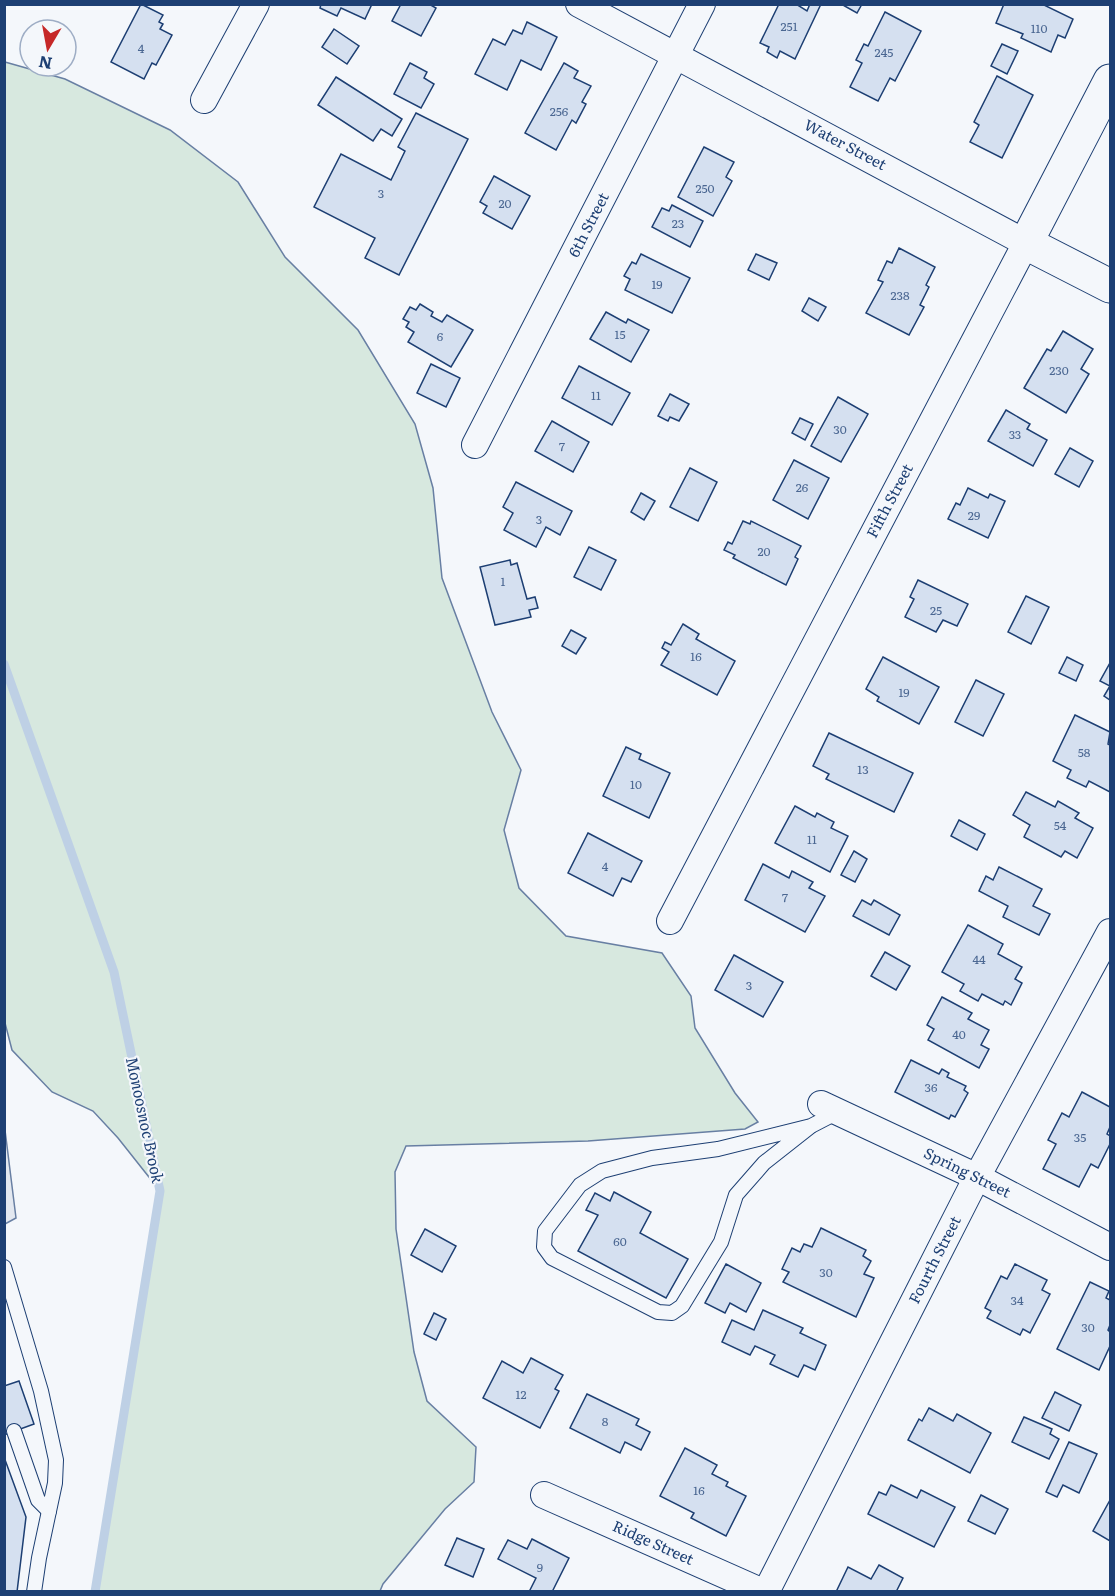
<svg xmlns="http://www.w3.org/2000/svg" width="1115" height="1596" font-family="Literata,serif">
<style>
.green{fill:#d7e8df;stroke:#687fa3;stroke-width:1.5}
.parking{fill:#e3e8f0;stroke:#687fa3;stroke-width:1.5}
.lines{fill:none;stroke-linecap:round;stroke-linejoin:round}
.stream{stroke:#bed0e5;stroke-width:9}
.building{fill:#d5e0f0;stroke:#1d3f73;stroke-width:1.5}
.service-casing{stroke:#1d3f73;stroke-width:16}
.minor-casing{stroke:#1d3f73;stroke-width:28}
.tertiary-casing{stroke:#1d3f73;stroke-width:35}
.service{stroke:#f4f7fb;stroke-width:14}
.minor{stroke:#f4f7fb;stroke-width:26}
.tertiary{stroke:#f4f7fb;stroke-width:33}
.labels{text-anchor:middle;stroke-width:4.5;stroke-linejoin:round;paint-order:stroke}
.number-label{font-size:12px;fill:#4b6792}
.street-label{font-size:15px;fill:#1d3f73;stroke:#f4f7fb}
.water-label{font-size:16px;font-style:italic;fill:#1d3f73;stroke:#f4f7fb}
</style>
<rect width="100%" height="100%" fill="#f4f7fb"/>
<polygon class="green" points="5,62 65,79 170,130 238,182 285,257 358,330 415,424 433,488 442,578 492,712 521,770 504,830 519,888 566,936 662,953 691,996 695,1028 735,1093 758,1122 745,1129 588,1141 406,1146 395,1172 396,1229 414,1352 427,1401 476,1447 474,1482 445,1509 383,1584 380,1591 95,1591 160,1191 118,1138 93,1111 52,1092 12,1050 5,1023"/>
<polygon class="parking" points="4,1122 16,1218 5,1224 4,1224"/>
<g class="lines">
<polyline class="stream" points="4,664 114,972 160,1191 95,1592"/>
</g>
<g class="building">
<polygon points="141,4 163,15 159,22 163,24 160,29 172,35 156,65 152,63 144,79 111,62"/>
<polygon points="321,4 372,4 365,19 341,8 337,16 320,8"/>
<polygon points="401,4 429,4 436,8 421,36 392,21"/>
<polygon points="779,4 796,4 807,11 810,4 821,4 795,59 780,51 777,58 767,52 769,47 760,43"/>
<polygon points="841,4 862,4 857,13"/>
<polygon points="1004,4 1042,4 1073,19 1065,38 1058,35 1051,52 1021,38 1023,34 996,23"/>
<polygon points="885,12 921,31 895,81 890,78 878,101 850,87 862,63 856,60 864,44 868,46"/>
<polygon points="527,22 557,37 541,70 521,60 507,90 475,74 493,39 505,45 513,30 522,34"/>
<polygon points="334,29 359,46 347,64 322,47"/>
<polygon points="1002,44 1018,51 1007,74 991,66"/>
<polygon points="410,63 427,72 424,78 434,84 421,108 394,94"/>
<polygon points="564,63 578,71 574,78 591,86 582,102 586,104 576,123 572,120 556,150 525,133"/>
<polygon points="997,76 1033,95 1002,158 970,142 979,125 974,122"/>
<polygon points="336,77 402,119 392,136 381,129 373,141 318,105"/>
<polygon points="416,113 468,139 399,275 365,258 375,238 314,207 341,154 391,180 405,151 398,147"/>
<polygon points="704,147 734,162 726,177 732,181 713,216 678,197"/>
<polygon points="494,176 530,196 512,229 483,213 487,206 480,202"/>
<polygon points="672,205 703,221 690,247 652,227 662,208 669,211"/>
<polygon points="899,248 935,267 926,285 929,287 920,305 924,307 909,335 866,313 883,282 878,280 887,261 892,263"/>
<polygon points="641,254 690,278 672,313 625,290 630,279 624,276 632,262 636,264"/>
<polygon points="756,254 777,263 769,280 748,270"/>
<polygon points="809,298 826,307 818,321 802,311"/>
<polygon points="420,304 433,312 431,316 442,322 447,315 473,330 451,367 408,342 414,332 406,327 409,322 403,319 410,307 416,310"/>
<polygon points="606,312 626,323 628,319 649,330 631,362 590,339"/>
<polygon points="1063,331 1093,349 1081,369 1089,374 1066,413 1024,388 1047,349 1051,351"/>
<polygon points="431,364 460,378 446,407 417,393"/>
<polygon points="579,366 630,393 612,425 562,398"/>
<polygon points="670,394 689,404 679,421 670,417 668,421 658,416"/>
<polygon points="838,397 868,414 841,462 811,446"/>
<polygon points="1006,410 1030,424 1027,429 1047,440 1033,466 988,441"/>
<polygon points="800,418 813,424 805,440 792,433"/>
<polygon points="552,421 589,442 573,472 535,451"/>
<polygon points="1070,448 1093,461 1079,487 1055,474"/>
<polygon points="794,460 829,478 808,519 773,500"/>
<polygon points="690,468 717,482 698,521 670,507"/>
<polygon points="516,482 572,511 560,535 546,527 536,547 504,530 513,513 503,507"/>
<polygon points="968,488 988,498 990,494 1005,501 988,538 948,519 956,503 960,505"/>
<polygon points="641,493 655,501 644,520 631,512"/>
<polygon points="743,521 750,524 751,521 801,546 795,557 798,559 786,585 733,558 735,555 724,550 728,542 732,544"/>
<polygon points="589,547 616,560 601,590 574,577"/>
<polygon points="510,560 511,565 517,563 527,599 535,597 538,608 529,610 531,617 495,625 480,567"/>
<polygon points="918,580 968,604 957,626 943,620 936,632 905,617 914,599 910,597"/>
<polygon points="1026,596 1049,607 1031,644 1008,632"/>
<polygon points="683,624 699,634 696,639 735,661 717,695 661,665 669,652 662,648 665,642 671,645"/>
<polygon points="571,630 586,638 576,654 562,646"/>
<polygon points="883,657 939,687 919,724 877,701 879,697 866,689"/>
<polygon points="1067,657 1083,665 1076,681 1059,673"/>
<polygon points="1110,663 1110,700 1104,696 1110,686 1100,681"/>
<polygon points="976,680 1004,694 983,736 955,722"/>
<polygon points="1075,715 1110,732 1108,744 1110,745 1110,792 1089,781 1086,787 1067,778 1071,770 1053,761"/>
<polygon points="829,733 913,773 894,812 826,779 829,774 813,766"/>
<polygon points="626,747 641,754 639,759 670,773 649,818 603,796"/>
<polygon points="1026,792 1055,807 1058,801 1079,813 1075,818 1093,828 1077,858 1065,851 1061,857 1024,837 1030,825 1013,815"/>
<polygon points="795,806 815,817 817,813 834,822 831,828 848,836 830,872 775,843"/>
<polygon points="959,820 985,834 977,850 951,836"/>
<polygon points="588,833 642,861 631,882 622,878 613,896 568,873"/>
<polygon points="854,851 867,859 855,882 841,875"/>
<polygon points="763,864 789,878 792,871 813,882 809,888 825,896 805,932 745,900"/>
<polygon points="999,867 1042,889 1033,906 1050,914 1039,935 1003,917 1008,906 979,891 986,876 993,880"/>
<polygon points="862,900 871,905 874,900 900,915 889,935 853,916"/>
<polygon points="968,925 1003,944 998,954 1022,967 1015,979 1022,983 1011,1005 1005,1001 1003,1005 982,994 978,1001 960,991 964,984 942,972"/>
<polygon points="885,952 910,966 896,990 871,976"/>
<polygon points="734,955 783,982 763,1017 715,990"/>
<polygon points="942,997 972,1013 968,1019 989,1030 981,1045 989,1049 979,1068 928,1040 934,1029 927,1025"/>
<polygon points="911,1060 939,1074 942,1069 949,1073 947,1077 966,1086 964,1090 968,1093 955,1117 951,1115 949,1119 895,1092"/>
<polygon points="1082,1092 1110,1107 1110,1127 1107,1134 1110,1136 1110,1144 1098,1168 1091,1164 1079,1187 1043,1169 1056,1144 1048,1140 1062,1113 1069,1117"/>
<polygon points="614,1192 651,1212 640,1233 688,1259 666,1298 578,1251 598,1215 586,1210 595,1193 610,1201"/>
<polygon points="821,1228 866,1250 863,1256 871,1261 864,1274 874,1278 856,1317 783,1282 789,1272 782,1269 792,1248 800,1252 804,1244 812,1247"/>
<polygon points="425,1229 456,1246 442,1272 411,1255"/>
<polygon points="726,1264 761,1283 746,1312 730,1303 725,1313 705,1303"/>
<polygon points="1015,1264 1047,1280 1042,1290 1050,1294 1030,1333 1023,1329 1020,1335 987,1318 991,1311 985,1308 1001,1276 1007,1279"/>
<polygon points="1090,1282 1109,1291 1106,1298 1110,1300 1110,1325 1108,1330 1110,1332 1110,1346 1099,1370 1057,1349"/>
<polygon points="763,1310 803,1328 800,1333 826,1345 815,1370 804,1365 798,1377 770,1364 775,1355 755,1346 750,1355 722,1342 732,1320 754,1330"/>
<polygon points="434,1313 446,1319 436,1340 424,1334"/>
<polygon points="531,1358 563,1375 555,1389 559,1391 540,1428 483,1398 502,1361 523,1373"/>
<polygon points="19,1381 34,1424 4,1435 4,1386"/>
<polygon points="1055,1392 1081,1405 1069,1431 1042,1418"/>
<polygon points="587,1394 639,1419 636,1425 650,1432 641,1450 625,1442 620,1453 570,1428"/>
<polygon points="929,1408 953,1421 957,1414 991,1433 970,1473 908,1440 919,1419 922,1421"/>
<polygon points="1024,1417 1052,1429 1050,1434 1059,1439 1049,1459 1012,1442"/>
<polygon points="1069,1442 1097,1454 1079,1493 1063,1485 1057,1497 1046,1492"/>
<polygon points="685,1448 717,1465 712,1474 728,1482 726,1486 746,1496 726,1536 691,1518 694,1513 660,1496"/>
<polygon points="4,1457 26,1517 17,1592 4,1592"/>
<polygon points="891,1485 917,1498 921,1490 955,1507 934,1547 868,1514 879,1492 886,1495"/>
<polygon points="981,1495 1008,1509 995,1534 968,1521"/>
<polygon points="1110,1500 1110,1541 1093,1531"/>
<polygon points="457,1538 484,1549 473,1577 445,1565"/>
<polygon points="532,1539 569,1558 552,1592 529,1592 536,1578 498,1559 508,1540 527,1549"/>
<polygon points="879,1565 903,1578 896,1592 836,1592 848,1567 871,1579"/>
</g>
<g class="lines">
<g class="service-casing">
<g id="service">
<polyline points="811,1126 718,1149 652,1158 602,1171 580,1185 545,1231 544,1247 552,1258 658,1312 672,1313 682,1306 721,1242 736,1195 764,1163 811,1126 838,1112"/>
<polyline points="4,1267 41,1391 56,1460 55,1483 39,1558 34,1592"/>
<polyline points="14,1431 38,1500 49,1511"/>
</g>
</g>
<g class="minor-casing">
<g id="minor">
<polyline points="579,4 1026,243 670,921"/>
<polyline points="204,100 256,4"/>
<polyline points="475,445 702,4"/>
<polyline points="821,1104 977,1177 1110,1247"/>
<polyline points="544,1495 763,1592"/>
<polyline points="766,1592 977,1177 1110,932"/>
</g>
</g>
<g class="tertiary-casing">
<polyline id="tertiary" points="1110,81 1026,243 1110,286"/>
</g>
<use href="#service" class="service"/>
<use href="#minor" class="minor"/>
<use href="#tertiary" class="tertiary"/>
</g>
<g class="labels">
<g class="number-label">
<text x="789" y="31">251</text>
<text x="1039" y="33">110</text>
<text x="141" y="53">4</text>
<text x="884" y="57">245</text>
<text x="559" y="116">256</text>
<text x="705" y="193">250</text>
<text x="381" y="198">3</text>
<text x="505" y="208">20</text>
<text x="678" y="228">23</text>
<text x="657" y="289">19</text>
<text x="900" y="300">238</text>
<text x="620" y="339">15</text>
<text x="440" y="341">6</text>
<text x="1059" y="375">230</text>
<text x="596" y="400">11</text>
<text x="840" y="434">30</text>
<text x="1015" y="439">33</text>
<text x="562" y="451">7</text>
<text x="802" y="492">26</text>
<text x="974" y="520">29</text>
<text x="539" y="524">3</text>
<text x="764" y="556">20</text>
<text x="503" y="586">1</text>
<text x="936" y="615">25</text>
<text x="696" y="661">16</text>
<text x="904" y="697">19</text>
<text x="1084" y="757">58</text>
<text x="863" y="774">13</text>
<text x="636" y="789">10</text>
<text x="1060" y="830">54</text>
<text x="812" y="844">11</text>
<text x="605" y="871">4</text>
<text x="785" y="902">7</text>
<text x="979" y="964">44</text>
<text x="749" y="990">3</text>
<text x="959" y="1039">40</text>
<text x="931" y="1092">36</text>
<text x="1080" y="1142">35</text>
<text x="620" y="1246">60</text>
<text x="826" y="1277">30</text>
<text x="1017" y="1305">34</text>
<text x="1088" y="1332">30</text>
<text x="521" y="1399">12</text>
<text x="605" y="1426">8</text>
<text x="699" y="1495">16</text>
<text x="540" y="1572">9</text>
</g>
<g class="street-label">
<text transform="translate(845 145) rotate(28)" y="5">Water Street</text>
<text transform="translate(589 225) rotate(-63)" y="5">6th Street</text>
<text transform="translate(890 501) rotate(-62)" y="5">Fifth Street</text>
<text transform="translate(967 1173) rotate(26)" y="5">Spring Street</text>
<text transform="translate(935 1260) rotate(-63)" y="5">Fourth Street</text>
<text transform="translate(653 1543) rotate(24)" y="5">Ridge Street</text>
</g>
<g class="water-label">
<text transform="translate(145 1120) rotate(78)" y="6">Monoosnoc Brook</text>
</g>
</g>
<rect width="1115" height="1596" fill="none" stroke="#1d3f73" stroke-width="12"/>
<g transform="translate(48 48) rotate(190)"><circle r="28" fill="#f4f7fb" stroke="#9eadc5" stroke-width="1.5"/>
<path d="M0-4.5L10 22L0 15L-10 22Z" fill="#c62828"/>
<text y="-9" font-size="16" font-weight="bold" text-anchor="middle" fill="#1d3f73">N</text>
</g>
</svg>
